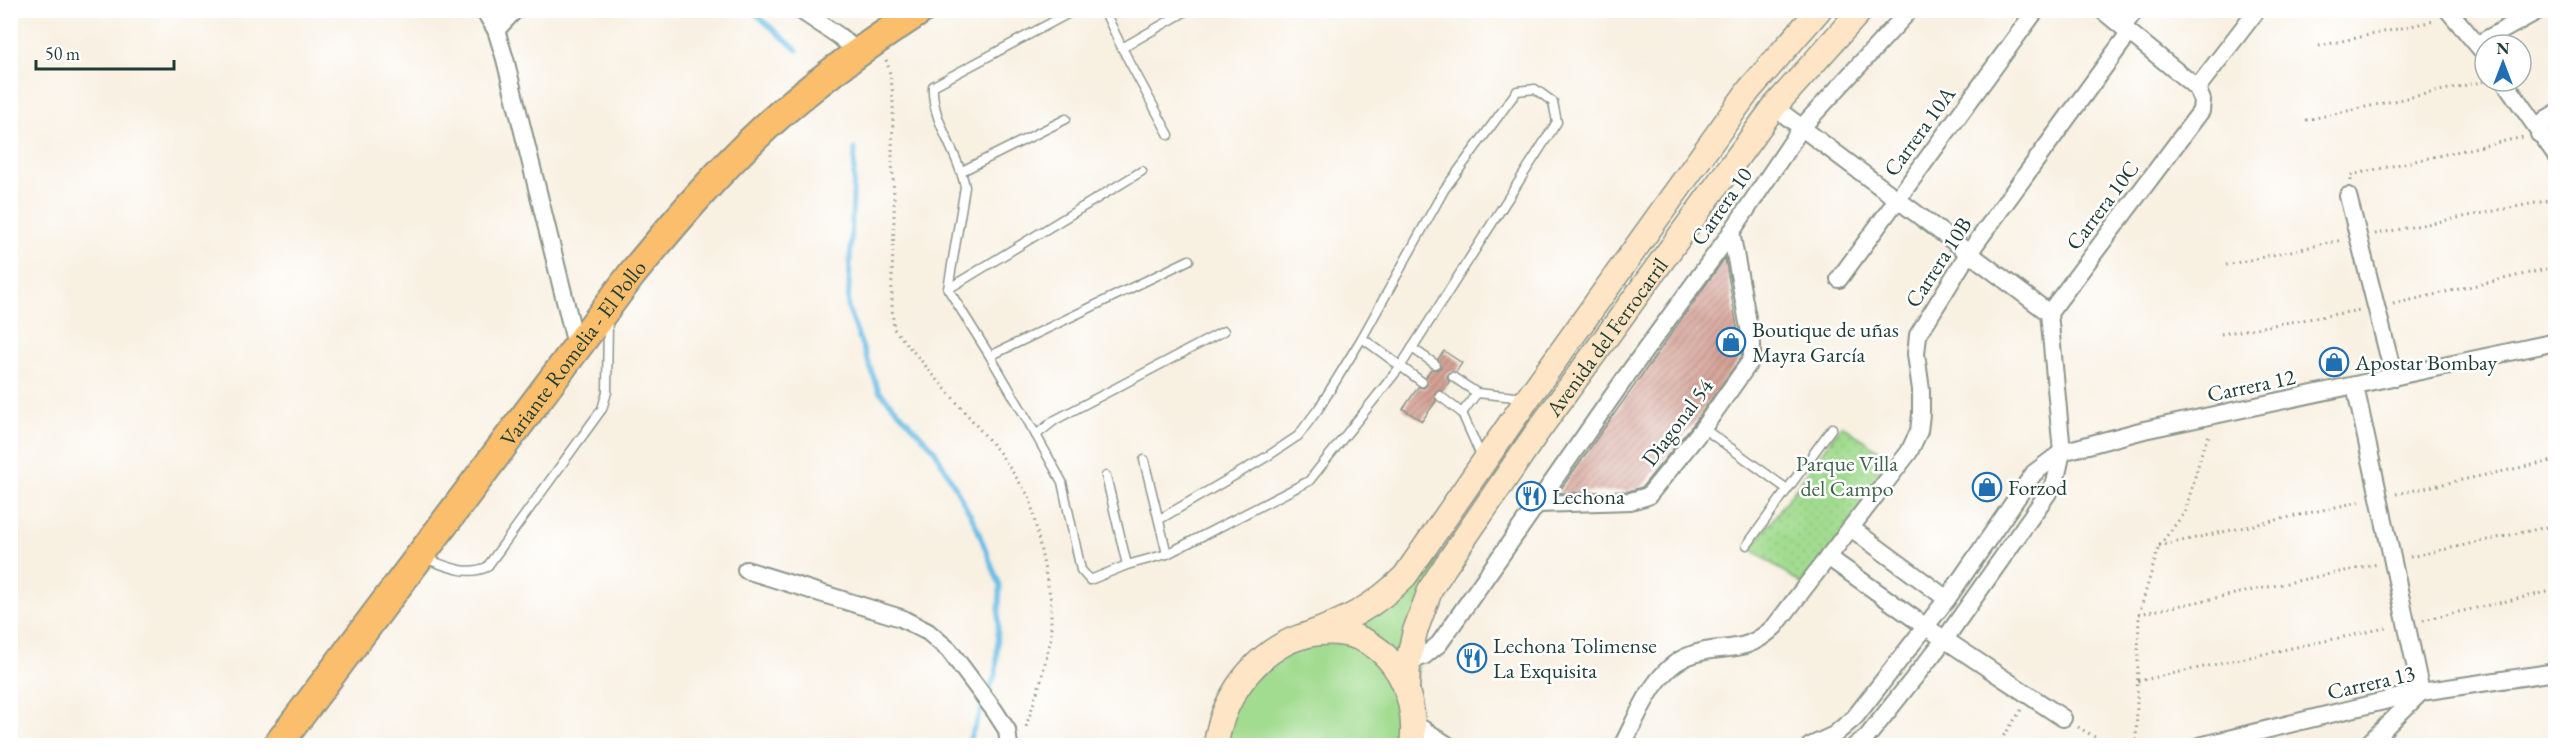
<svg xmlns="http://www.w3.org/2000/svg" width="2566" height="756" font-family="'EB Garamond',serif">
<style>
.green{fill:#a2dc90;stroke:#608c62;stroke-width:1.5}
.park{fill:url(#park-dots);stroke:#608c62;stroke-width:1.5}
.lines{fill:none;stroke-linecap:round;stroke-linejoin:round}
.stream{stroke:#69bde5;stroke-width:5}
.building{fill:url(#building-hatch)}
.service-casing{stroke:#8c968a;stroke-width:11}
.minor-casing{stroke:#8c968a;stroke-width:20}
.secondary-casing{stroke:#8c968a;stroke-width:27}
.trunk-casing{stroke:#8c968a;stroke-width:32}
.path{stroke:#8c968a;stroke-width:3;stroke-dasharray:1.5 4.5;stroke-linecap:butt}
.service{stroke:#fff;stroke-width:8}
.minor{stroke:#fff;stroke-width:16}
.secondary{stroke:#fde5c5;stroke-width:24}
.trunk{stroke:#fabe6d;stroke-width:28}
.labels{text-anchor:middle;stroke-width:5;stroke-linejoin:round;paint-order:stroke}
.street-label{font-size:22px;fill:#1f3d34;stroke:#fff}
.poi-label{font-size:22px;fill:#1f3d34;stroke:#fff;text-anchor:start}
.park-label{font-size:22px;fill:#40654b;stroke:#fff}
</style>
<defs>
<pattern id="park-dots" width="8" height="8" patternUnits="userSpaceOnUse" patternTransform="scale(1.5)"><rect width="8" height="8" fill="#a2dc90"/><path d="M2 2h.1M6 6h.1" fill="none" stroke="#8bbe7d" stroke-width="1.8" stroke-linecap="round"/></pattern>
<pattern id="building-hatch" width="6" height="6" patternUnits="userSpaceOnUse" patternTransform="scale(1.5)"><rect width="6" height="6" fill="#d6a296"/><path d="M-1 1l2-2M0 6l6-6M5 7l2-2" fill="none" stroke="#ad857b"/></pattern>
</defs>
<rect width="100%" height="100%" fill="#fff"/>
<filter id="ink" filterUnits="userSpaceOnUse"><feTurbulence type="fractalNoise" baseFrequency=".0167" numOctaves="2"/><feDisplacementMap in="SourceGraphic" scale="12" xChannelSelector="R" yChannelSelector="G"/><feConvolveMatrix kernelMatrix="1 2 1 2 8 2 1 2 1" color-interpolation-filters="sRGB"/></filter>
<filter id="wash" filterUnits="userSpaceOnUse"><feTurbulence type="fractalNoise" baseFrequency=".008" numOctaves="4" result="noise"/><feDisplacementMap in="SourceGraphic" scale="24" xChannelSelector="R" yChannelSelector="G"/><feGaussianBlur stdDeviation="1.35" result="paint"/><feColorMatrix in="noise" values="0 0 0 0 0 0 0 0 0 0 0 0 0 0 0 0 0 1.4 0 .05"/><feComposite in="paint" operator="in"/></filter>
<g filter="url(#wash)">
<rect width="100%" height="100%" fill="#f8f0e1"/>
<polygon class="green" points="1425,551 1446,565 1422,608 1412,745 1216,746 1247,674 1350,619"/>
<polygon class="park" points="1842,425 1899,465 1806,587 1751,549"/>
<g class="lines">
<g class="stream">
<polyline points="751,10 797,50"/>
<polyline points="855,149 848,308 879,391 934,449 975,523 1000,586 996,673 967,746"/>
</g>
</g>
<g id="blocks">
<g class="building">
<polygon points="1725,258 1742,356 1695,422 1642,487 1629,491 1558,493"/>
<polygon points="1444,351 1462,363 1456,372 1448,373 1447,377 1449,382 1443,391 1438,390 1435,393 1436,401 1422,421 1403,409 1418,387 1424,388 1427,385 1426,377 1431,369 1437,370 1441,367 1438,359"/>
</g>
</g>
</g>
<g filter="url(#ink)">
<use href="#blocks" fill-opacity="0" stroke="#8c968a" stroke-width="1.5"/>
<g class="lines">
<g class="service-casing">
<g id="service">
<polyline points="1104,10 1122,48 1188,10"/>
<polyline points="1122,48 1169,135"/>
<polyline points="962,171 1066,119"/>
<path d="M948,289L965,187C959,153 931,121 933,86L1075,10"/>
<polyline points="1224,331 1055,420 1036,435 1062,482 1081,570 1090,580 1127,565 1167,554 1309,481 1400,367 1557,122 1553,102 1535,89 1517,91 1444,190 1362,338"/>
<polyline points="1412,348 1435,364"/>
<polyline points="990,356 948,289 1142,171"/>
<polyline points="1453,377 1477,393 1525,398"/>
<polyline points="1440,396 1462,413 1482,458"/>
<polyline points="1462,413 1477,393"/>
<polyline points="1703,428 1787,489"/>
<polyline points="1036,435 990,356 1189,260"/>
<polyline points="1144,460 1167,554"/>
<polyline points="1106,476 1127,565"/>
<polyline points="1160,519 1268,456 1298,436 1319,408 1362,338 1422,382"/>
<polyline points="1747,545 1832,428"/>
<path d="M423,558C445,565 465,577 487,567L602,409L607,392L608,319"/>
</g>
</g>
<g class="minor-casing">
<g id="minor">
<polyline points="484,10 496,30 505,59 577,349"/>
<polyline points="800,10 839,36 858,52"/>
<polyline points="2448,10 2485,54"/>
<polyline points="2123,27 2135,10"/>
<polyline points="496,30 515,10"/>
<polyline points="2478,44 2539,10"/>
<polyline points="2504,81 2556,155"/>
<polyline points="2197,88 2257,10"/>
<polyline points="1774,107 2049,313"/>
<polyline points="2539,134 2546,119 2556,113"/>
<polyline points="2348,196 2394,377"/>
<polyline points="1839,279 2036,10"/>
<polyline points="2355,386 2421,692"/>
<polyline points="1538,504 1631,501 1648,496 1703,428 1752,359 1752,344 1731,232"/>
<polyline points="1851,528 1947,599"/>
<polyline points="1828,557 1926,627 2063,718"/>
<polyline points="746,570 901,618 928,632 949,650 994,710 1007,730 1009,746"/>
<polyline points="1408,662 1424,656 1439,644 1630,371 1728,237 1802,127 1910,10"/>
<polyline points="1413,723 1449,746"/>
<path d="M1622,746C1638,716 1653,672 1686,657C1722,641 1741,659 1775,626L1909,452L1919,431L1921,414V390L1916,354L1918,335L1968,254L2129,33"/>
<polyline points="1810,746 1834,735 1855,717 1947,599 2034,473 2062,452 2144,430 2556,342"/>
<polyline points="1855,746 1867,737 1945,639 2055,483 2062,452 2049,313 2201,111 2202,100 2197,88 2102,10"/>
<polyline points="2199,746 2421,692 2556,672"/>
<polyline points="2366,746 2420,693"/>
</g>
</g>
<g class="secondary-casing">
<g id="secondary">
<path d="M1304,636C1345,621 1373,608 1405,576L1528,398L1749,90L1819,10"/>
<path id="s1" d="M1407,690L1408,662L1415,631L1431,588L1446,565L1535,435L1774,107L1861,10"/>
<path d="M1216,746C1221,694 1265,638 1320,633C1385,627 1420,687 1412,746"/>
</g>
</g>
<g class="trunk-casing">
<g id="trunk">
<path id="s2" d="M277,746L632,274C675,222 718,171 768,125C815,82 867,45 921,10"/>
</g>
</g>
<g class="path">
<polyline points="2319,46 2434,21"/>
<path d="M886,60C897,91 892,123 892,155C892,175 895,195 894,215C894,254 889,291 894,329L999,452L1030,498L1051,600V638L1041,680L1025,730"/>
<polyline points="2306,120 2485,81"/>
<polyline points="2351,181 2351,175 2523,137"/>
<polyline points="2375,234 2556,199"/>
<polyline points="2226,265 2342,240"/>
<polyline points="2393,304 2556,267"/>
<polyline points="2221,334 2360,310"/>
<polyline points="2396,494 2556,460"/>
<polyline points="2159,546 2363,501"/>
<polyline points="2410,557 2556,525"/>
<polyline points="2139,614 2378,564"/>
<polyline points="2423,620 2556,590"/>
<polyline points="2138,681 2390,627"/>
<polyline points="2078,727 2110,746"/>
<polyline points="1997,746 2021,710"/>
<polyline points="2136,746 2139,614 2159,546 2185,512 2203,448 2210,433"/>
</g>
<use href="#service" class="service"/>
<use href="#minor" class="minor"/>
<use href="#secondary" class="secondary"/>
<use href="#trunk" class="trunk"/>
</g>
</g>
<defs>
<g id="shop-ring" transform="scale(1.5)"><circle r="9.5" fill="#fff" stroke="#1f6fb2" stroke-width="1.5"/><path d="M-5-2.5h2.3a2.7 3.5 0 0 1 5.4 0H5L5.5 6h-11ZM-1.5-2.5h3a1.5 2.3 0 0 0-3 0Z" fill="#1f6fb2"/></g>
<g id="restaurant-ring" transform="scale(1.5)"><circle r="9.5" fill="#fff" stroke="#1f6fb2" stroke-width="1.5"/><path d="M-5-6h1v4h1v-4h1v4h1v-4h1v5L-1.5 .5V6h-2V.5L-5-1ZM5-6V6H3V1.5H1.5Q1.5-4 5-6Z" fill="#1f6fb2"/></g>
</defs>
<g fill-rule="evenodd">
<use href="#shop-ring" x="1731" y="342"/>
<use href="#shop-ring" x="2334" y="362"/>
<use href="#shop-ring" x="1987" y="487"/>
<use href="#restaurant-ring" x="1531" y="496"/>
<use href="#restaurant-ring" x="1472" y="658"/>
</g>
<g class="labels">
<g class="street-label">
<text transform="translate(1919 131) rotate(-54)" y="8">Carrera 10A</text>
<text transform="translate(2102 205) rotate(-53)" y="8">Carrera 10C</text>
<text transform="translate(1721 206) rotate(-55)" y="8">Carrera 10</text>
<text transform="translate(1938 262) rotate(-57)" y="8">Carrera 10B</text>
<text dy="8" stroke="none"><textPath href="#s1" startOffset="412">Avenida del Ferrocarril</textPath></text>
<text dy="8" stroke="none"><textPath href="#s2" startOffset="492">Variante Romelia - El Pollo</textPath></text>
<text transform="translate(2251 385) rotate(-12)" y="8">Carrera 12</text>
<text transform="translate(1677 422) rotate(-53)" y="8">Diagonal 54</text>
<text transform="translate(2371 682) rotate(-13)" y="8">Carrera 13</text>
</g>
<g class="poi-label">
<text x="1752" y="337">Boutique de uñas<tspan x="1752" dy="25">Mayra García</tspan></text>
<text x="2355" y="370">Apostar Bombay</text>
<text x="2008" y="495">Forzod</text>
<text x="1552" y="504">Lechona</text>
<text x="1493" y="653">Lechona Tolimense<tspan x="1493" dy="25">La Exquisita</tspan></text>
</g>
<g class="park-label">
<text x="1847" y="471">Parque Villa<tspan x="1847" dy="25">del Campo</tspan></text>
</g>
</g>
<rect width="2566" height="756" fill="none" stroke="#fff" stroke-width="36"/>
<g transform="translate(2503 63)"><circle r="28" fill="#ffffff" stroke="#a5b1ae" stroke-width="1.5"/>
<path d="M0-4.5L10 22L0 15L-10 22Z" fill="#1f6fb2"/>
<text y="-9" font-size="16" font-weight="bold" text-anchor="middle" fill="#1f3d34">N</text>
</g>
<path d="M36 60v9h138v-9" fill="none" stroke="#1f3d34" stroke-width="3"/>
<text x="45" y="60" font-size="18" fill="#1f3d34" stroke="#ffffff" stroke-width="4.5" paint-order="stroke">50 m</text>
</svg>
